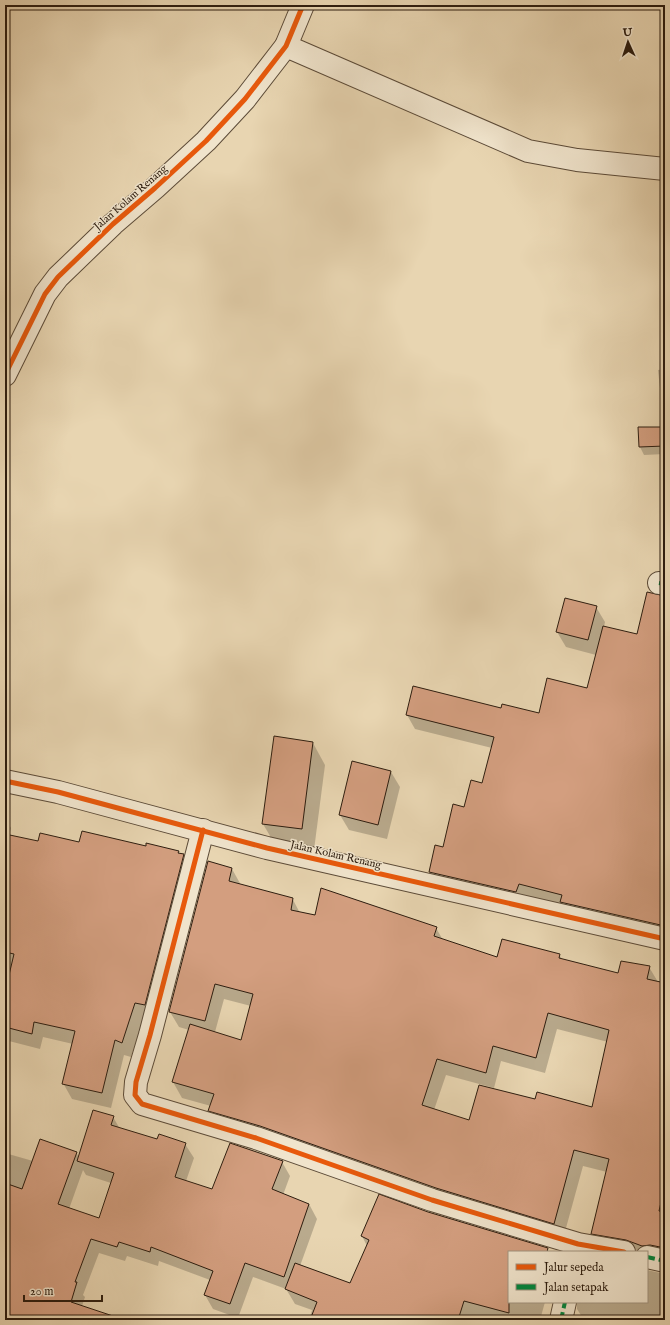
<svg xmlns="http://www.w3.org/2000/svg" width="670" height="1325" font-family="'IM FELL English',serif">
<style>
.shadow{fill:#0003;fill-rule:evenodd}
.building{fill:#d39e7f;stroke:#2d1d0f;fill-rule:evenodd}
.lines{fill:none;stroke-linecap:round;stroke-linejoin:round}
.street-casing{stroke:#5c4b38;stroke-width:24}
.street{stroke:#f0e4cc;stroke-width:22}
.quiet{stroke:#00873e;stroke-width:4;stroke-dasharray:8 4;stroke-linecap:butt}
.cycleway-casing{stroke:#f0e4cc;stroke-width:8}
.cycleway{stroke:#e8590c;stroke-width:5}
.labels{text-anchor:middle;stroke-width:3;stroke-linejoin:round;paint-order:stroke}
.street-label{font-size:11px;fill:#2d1d0f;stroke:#f0e4cc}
</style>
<rect width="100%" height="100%" fill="#e8d5b1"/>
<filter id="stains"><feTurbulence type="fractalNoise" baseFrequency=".005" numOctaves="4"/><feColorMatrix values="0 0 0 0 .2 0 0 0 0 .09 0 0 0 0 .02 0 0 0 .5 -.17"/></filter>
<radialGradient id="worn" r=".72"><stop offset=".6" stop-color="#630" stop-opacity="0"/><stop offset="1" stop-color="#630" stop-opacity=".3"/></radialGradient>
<g class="shadow">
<polygon points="665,369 665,434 658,370"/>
<polygon points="639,428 665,435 665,454 644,455 640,447"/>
<polygon points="665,597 665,938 438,886 430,872 465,808 483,784 492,748 415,729 407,715 502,709 540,714 588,689 596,655 566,647 557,632 596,607 605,622 604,627 638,636"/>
<polygon points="313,743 325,765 314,850 276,846 263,824"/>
<polygon points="391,772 400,787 387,839 349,830 340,815"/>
<polygon points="5,818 11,828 9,836 39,842 146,847 178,852 183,855 192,871 131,1057 124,1055 111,1108 72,1099 63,1083 73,1044 43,1037 40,1049 5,1040"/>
<path d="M232,869L241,885L292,898L300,913L436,928L443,940L497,959L559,955L562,959L619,975L649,967L658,982L665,984V1262L647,1252H618L601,1249L592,1233L607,1172L583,1166L563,1239L219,1126L210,1111L211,1106L182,1098L173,1082L189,1030L179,1027L170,1012ZM224,999L251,1006L242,1041L215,1032ZM557,1029L608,1042L593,1108L470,1122L434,1110L446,1075L494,1088L501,1061L545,1073Z"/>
<path d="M113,1117L120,1129L158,1140L185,1144L194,1158L186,1181L213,1190L282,1162L290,1176L283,1195L309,1204L317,1219L300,1266L351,1285L367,1246L362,1236L428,1213L547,1249L549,1252H509V1302H545L540,1320H309L312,1310L295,1304L286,1289L253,1277L238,1318L213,1309L205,1295L210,1280L159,1261L158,1266L127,1256L125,1261L99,1253L83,1295L85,1297L82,1306L124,1320H5V1153L33,1161L76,1152L79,1158ZM83,1170L86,1175L111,1183L100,1219L69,1209Z"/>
<polygon points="647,1270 665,1274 665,1320 584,1320 577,1309 577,1302 647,1302"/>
<polygon points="140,1316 151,1320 139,1320"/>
</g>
<g class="building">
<polygon points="638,427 665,427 665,446 639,447"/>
<polygon points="647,592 665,596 665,926 560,902 562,895 519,884 516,892 429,872 435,845 443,847 453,804 464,807 471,780 482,783 494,737 406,715 413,686 501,708 502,704 539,713 547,678 587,688 603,626 637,634"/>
<polygon points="565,598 597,606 588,640 556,632"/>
<polygon points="274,736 313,742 302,829 262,824"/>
<polygon points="352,761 391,771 378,825 339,815"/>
<polygon points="82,831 146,846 146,843 179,851 178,853 184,854 145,1005 135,1003 122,1043 115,1040 102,1093 62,1084 75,1031 34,1022 32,1034 5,1027 5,992 14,954 5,952 5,834 38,841 40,833 79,842"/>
<path d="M208,861L232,868L229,881L293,898L291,910L315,915L321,888L437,927L434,936L497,957L502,939L560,954L559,958L618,973L621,961L650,966L647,979L665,983V1185L659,1211L665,1212V1248L650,1245L642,1246L626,1240L591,1234L609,1159L574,1150L554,1224L436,1188L260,1126L208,1111L214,1094L172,1082L190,1024L241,1040L253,994L215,984L205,1021L169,1012ZM548,1013L609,1030L592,1107L537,1092L535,1099L479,1085L469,1120L422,1105L437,1059L486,1073L493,1046L536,1058Z"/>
<polygon points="93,1110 114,1116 111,1125 157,1139 159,1134 186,1143 175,1177 212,1189 230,1143 283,1161 272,1189 309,1204 284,1277 245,1263 230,1304 204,1295 213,1271 151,1247 150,1252 119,1242 117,1247 91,1239 75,1282 77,1282 71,1302 113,1316 113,1320 13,1320 5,1317 5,1183 22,1189 40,1139 77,1152 58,1204 99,1218 114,1173 77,1161"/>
<polygon points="379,1194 428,1212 548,1248 547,1252 509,1252 509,1313 464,1301 458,1320 310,1320 317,1302 285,1289 295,1263 350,1283 369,1240 361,1236"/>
</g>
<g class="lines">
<g class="street-casing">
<g id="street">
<polyline points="286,46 528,151 577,160 665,169"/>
<polyline points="5,375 45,294 58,277 113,224 155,188 206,141 245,99 286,46 303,5"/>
<polyline points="659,583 665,584"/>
<polyline points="5,781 58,792 267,848 665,939"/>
<polyline points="203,830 150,1035 136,1082 135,1095 142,1104 256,1138 432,1200 578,1244 624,1252"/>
<polyline points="647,1257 665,1261"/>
<polyline points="561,1320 565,1302"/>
</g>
</g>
<use href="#street" class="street"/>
<g class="quiet">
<polyline points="659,583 665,584"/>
<polyline points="647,1257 665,1261"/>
<polyline points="561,1320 565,1302"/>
</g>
<g class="cycleway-casing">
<g id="cycleway">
<polyline points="5,375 45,294 58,277 113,224 155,188 206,141 245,99 286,46 303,5"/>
<polyline points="5,781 58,792 267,848 665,939"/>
<polyline points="203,830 150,1035 136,1082 135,1095 142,1104 256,1138 432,1200 578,1244 624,1252"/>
</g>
</g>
<use href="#cycleway" class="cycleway"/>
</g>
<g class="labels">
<g class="street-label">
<text transform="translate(130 197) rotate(-41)" y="4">Jalan Kolam Renang</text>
<text transform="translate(336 854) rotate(13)" y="4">Jalan Kolam Renang</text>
</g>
</g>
<rect width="670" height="1325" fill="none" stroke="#e8d5b1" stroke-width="20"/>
<rect x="6" y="6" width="658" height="1313" fill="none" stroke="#2d1d0f" stroke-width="2"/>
<rect x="10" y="10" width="650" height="1305" fill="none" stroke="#2d1d0f"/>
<rect x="508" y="1251" width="140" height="52" fill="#f0e4cc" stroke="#a29480"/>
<rect x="516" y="1264" width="20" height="6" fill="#e8590c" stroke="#a29480"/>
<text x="544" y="1271" font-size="12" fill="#2d1d0f">Jalur sepeda</text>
<rect x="516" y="1284" width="20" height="6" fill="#00873e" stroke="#a29480"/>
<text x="544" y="1291" font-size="12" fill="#2d1d0f">Jalan setapak</text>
<g transform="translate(628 42) rotate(357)" stroke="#f0e4cc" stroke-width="3" paint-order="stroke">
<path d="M0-3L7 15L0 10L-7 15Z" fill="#2d1d0f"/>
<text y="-6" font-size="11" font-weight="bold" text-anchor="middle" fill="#2d1d0f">U</text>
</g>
<path d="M24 1295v6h78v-6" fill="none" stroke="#2d1d0f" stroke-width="2"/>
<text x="30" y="1295" font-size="12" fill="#2d1d0f" stroke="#f0e4cc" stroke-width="3" paint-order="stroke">20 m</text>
<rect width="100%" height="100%" filter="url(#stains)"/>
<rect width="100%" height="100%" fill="url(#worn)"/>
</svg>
